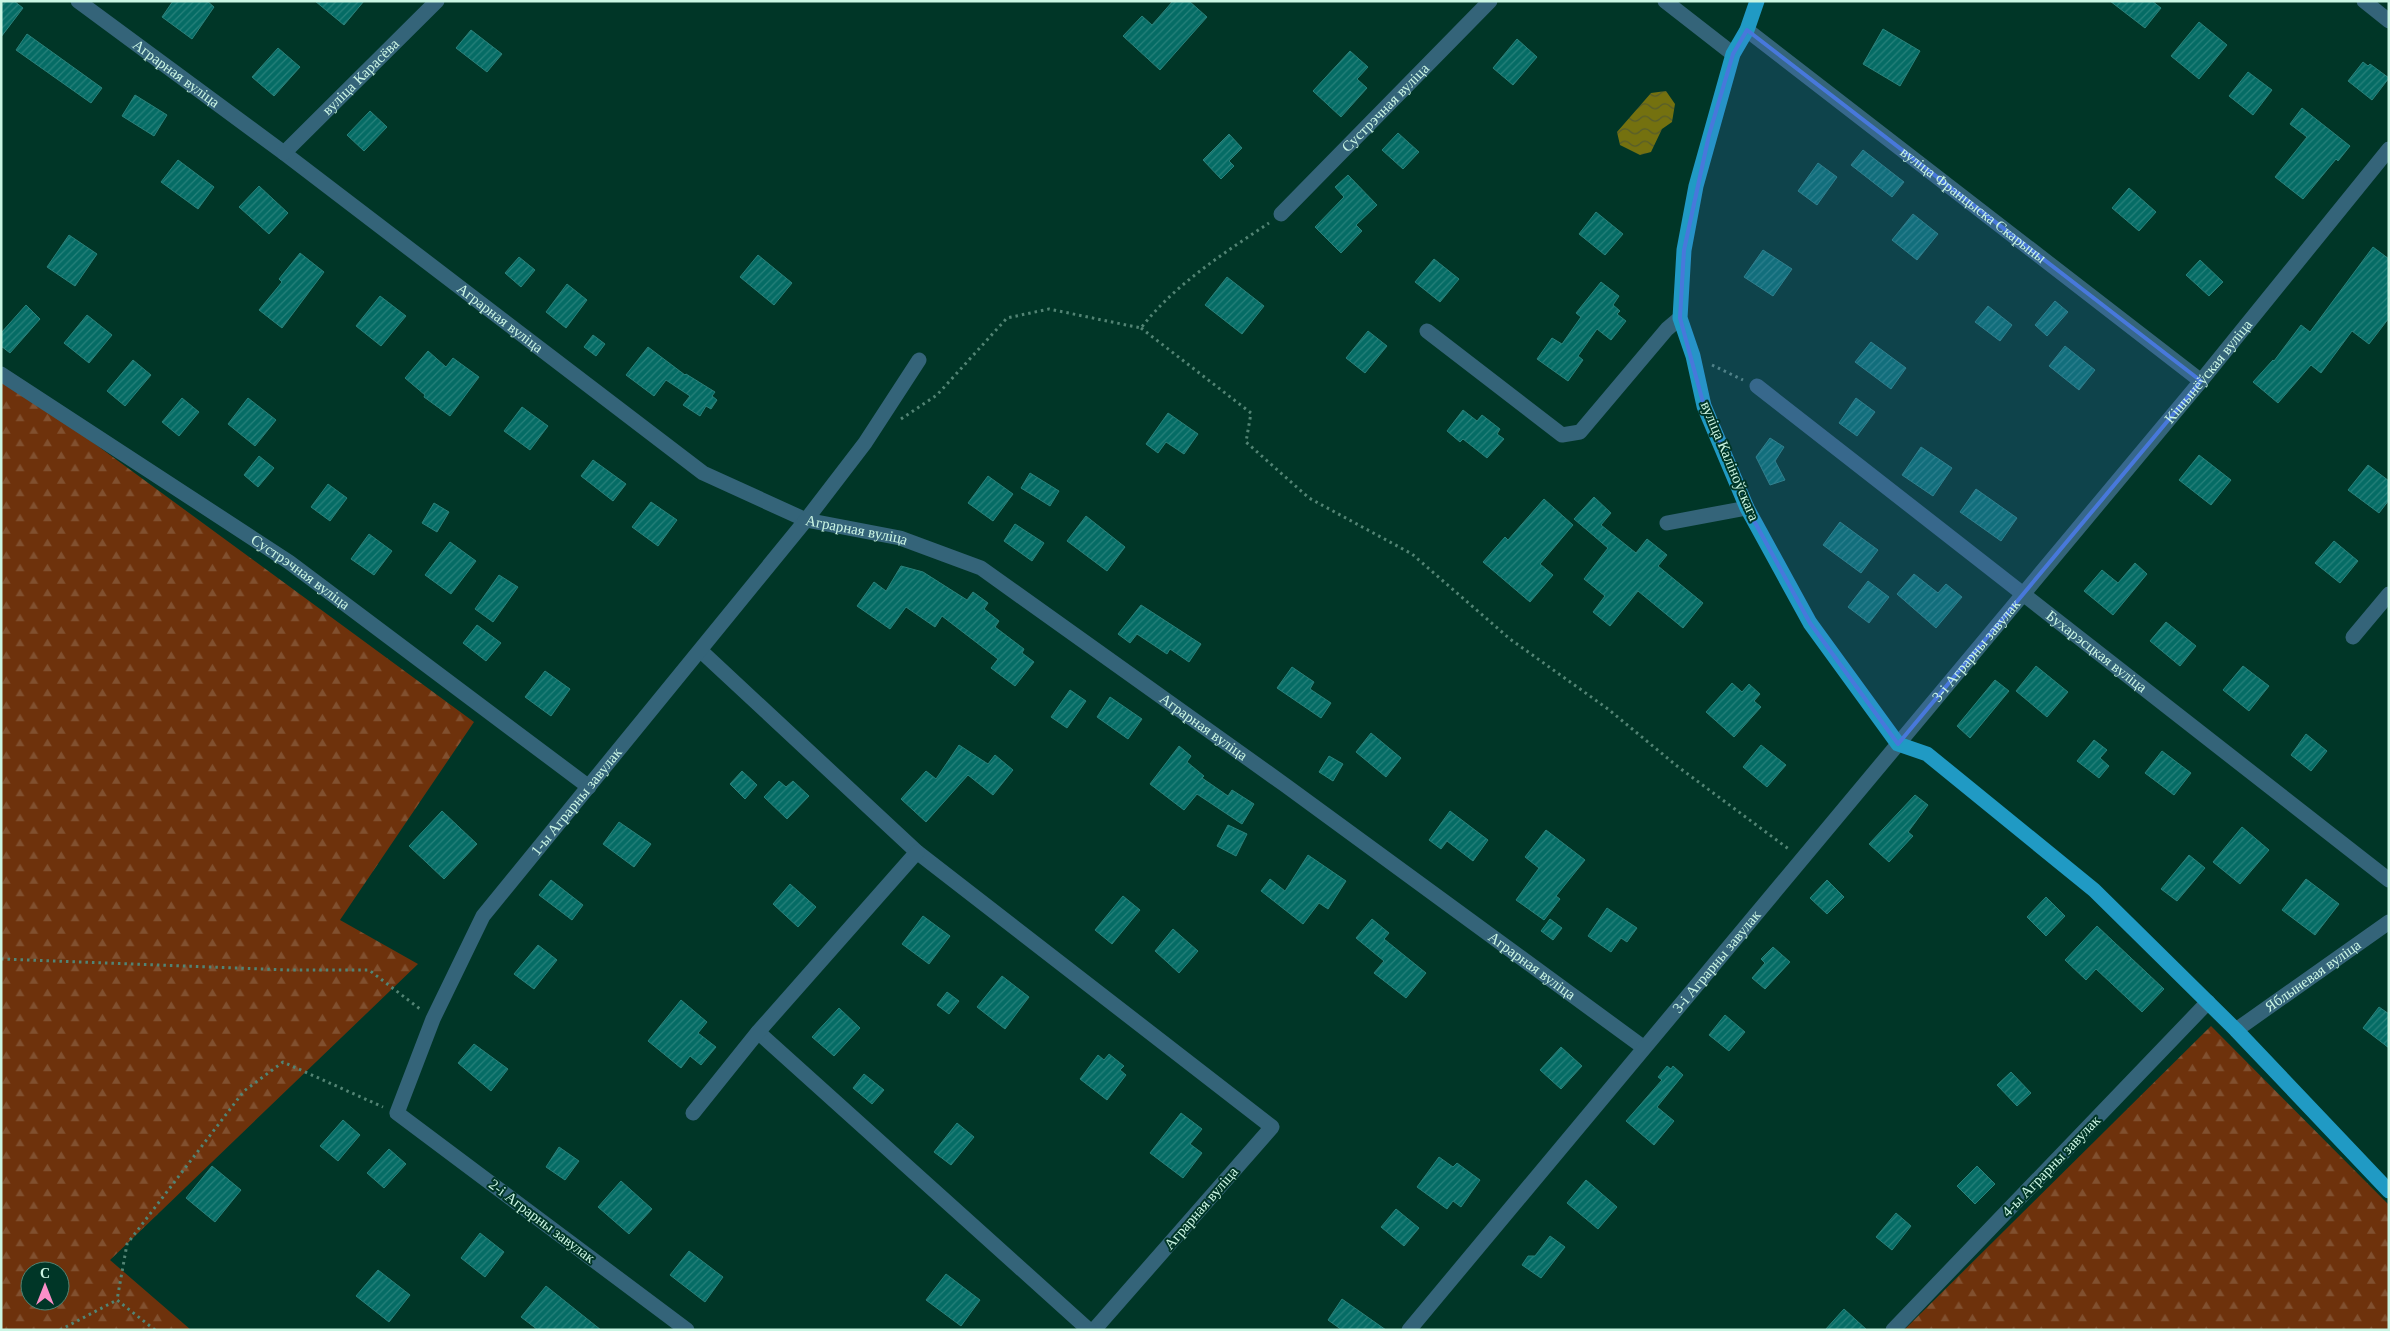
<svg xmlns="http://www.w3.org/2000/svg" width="2390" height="1331" font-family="Georgia,serif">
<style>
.forest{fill:url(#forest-firs);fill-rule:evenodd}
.water{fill:url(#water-waves)}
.building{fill:url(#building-hatch);stroke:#2b827b}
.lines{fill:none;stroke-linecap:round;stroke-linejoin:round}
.path{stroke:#528474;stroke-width:3;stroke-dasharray:2.5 4;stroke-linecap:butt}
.minor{stroke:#346479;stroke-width:15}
.major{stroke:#209ac4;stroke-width:15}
.marked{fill:#4878db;fill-opacity:0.2;stroke:#4878db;stroke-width:4;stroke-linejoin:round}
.labels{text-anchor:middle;stroke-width:4;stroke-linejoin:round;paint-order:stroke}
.street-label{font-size:15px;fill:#cbf6e4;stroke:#003627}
</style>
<defs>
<pattern id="forest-firs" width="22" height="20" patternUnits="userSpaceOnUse" patternTransform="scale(1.25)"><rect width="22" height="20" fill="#6e320c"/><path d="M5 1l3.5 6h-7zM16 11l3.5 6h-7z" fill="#81502f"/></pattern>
<pattern id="water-waves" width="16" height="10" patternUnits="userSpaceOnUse" patternTransform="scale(1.25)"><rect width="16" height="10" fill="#74710f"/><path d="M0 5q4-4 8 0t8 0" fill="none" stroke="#565c2c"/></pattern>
<pattern id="building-hatch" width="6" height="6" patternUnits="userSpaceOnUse" patternTransform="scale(1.25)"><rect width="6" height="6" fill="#056c65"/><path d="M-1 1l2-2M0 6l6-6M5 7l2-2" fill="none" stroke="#28827b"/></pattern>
</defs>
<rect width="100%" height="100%" fill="#003627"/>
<g class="forest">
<path d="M1,375L474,722L340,920L418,964L110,1260L191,1330H1ZM30,1271H60V1301H30Z"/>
<polygon points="2211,1026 2389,1205 2389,1330 1904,1330"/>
</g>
<polygon class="water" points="1666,91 1675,104 1672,122 1662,129 1651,152 1640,155 1620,145 1617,132 1651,93"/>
<g class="building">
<polygon points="1,1 14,1 23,8 1,37"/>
<polygon points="173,1 207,1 214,7 192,39 162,17"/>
<polygon points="315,1 364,1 344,25"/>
<polygon points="1173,1 1189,1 1207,17 1160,70 1123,36 1142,16 1152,25"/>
<polygon points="2110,1 2152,1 2161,8 2145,28"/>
<polygon points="2199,22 2227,45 2199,79 2171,56"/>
<polygon points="1883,29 1920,51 1900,86 1863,64"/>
<polygon points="471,30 502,54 487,72 456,48"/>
<polygon points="27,34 102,88 91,103 16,50"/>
<polygon points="1517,39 1537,57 1513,85 1493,68"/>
<polygon points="278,48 300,67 274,96 252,77"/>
<polygon points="1350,51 1368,67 1357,79 1367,88 1341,117 1313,91"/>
<polygon points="2363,62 2368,66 2370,64 2389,78 2372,100 2348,81"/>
<polygon points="2248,72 2272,90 2253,115 2229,96"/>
<polygon points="135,95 167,115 154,136 122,116"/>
<polygon points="2302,108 2350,146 2338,161 2336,159 2303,199 2275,177 2307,137 2290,124"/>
<polygon points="370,111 387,127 364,151 347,135"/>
<polygon points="1398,133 1419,152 1403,169 1382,150"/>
<polygon points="1229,134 1242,148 1229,161 1234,166 1221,179 1203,160"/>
<polygon points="1863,150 1904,182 1892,197 1851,165"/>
<polygon points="178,160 214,187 198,209 161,182"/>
<polygon points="1818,163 1837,177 1817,205 1798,191"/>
<polygon points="1348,175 1377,205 1356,225 1362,231 1341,253 1315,227 1344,197 1335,187"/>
<polygon points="259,186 288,213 269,234 239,207"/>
<polygon points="2129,188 2156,212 2139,231 2112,208"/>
<polygon points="1596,212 1623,234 1605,255 1579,234"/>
<polygon points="1913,214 1938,234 1917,260 1892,240"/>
<polygon points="69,235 97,254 75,286 47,267"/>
<polygon points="2373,247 2389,259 2389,318 2369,344 2352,331 2321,373 2311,365 2278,403 2253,382 2273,360 2274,361 2301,325 2310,332"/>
<polygon points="1763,250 1792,269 1773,296 1744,277"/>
<polygon points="300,253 324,272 282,328 259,310 282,282 279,279"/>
<polygon points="758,255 792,283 774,305 740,277"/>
<polygon points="519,257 535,270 521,287 505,273"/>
<polygon points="1434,259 1459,279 1440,302 1415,282"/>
<polygon points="2200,260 2223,282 2209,296 2186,275"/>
<polygon points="1227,277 1264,306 1242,334 1205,305"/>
<polygon points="1601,282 1619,296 1613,305 1620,311 1617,314 1626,321 1611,340 1597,329 1578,356 1583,360 1568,381 1537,359 1552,338 1562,344 1581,317 1576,313"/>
<polygon points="567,284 587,300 566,328 546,312"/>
<polygon points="380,296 406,316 381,346 356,326"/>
<polygon points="2055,301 2068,312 2047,336 2035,325"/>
<polygon points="26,305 40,319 10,353 1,346 1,333"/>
<polygon points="1988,306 2012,325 2000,341 1975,322"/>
<polygon points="87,315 112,335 89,363 64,343"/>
<polygon points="1368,331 1387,346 1365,373 1346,358"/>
<polygon points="593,335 605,344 596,356 584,347"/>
<polygon points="1871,342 1906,368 1891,389 1855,362"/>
<polygon points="2065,346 2095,370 2079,390 2049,366"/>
<polygon points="648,347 685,375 686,374 715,392 712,396 717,400 711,409 706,406 700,416 683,405 690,396 666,380 654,396 626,375"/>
<polygon points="428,351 446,367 453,358 479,377 450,416 424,397 425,395 405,378"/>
<polygon points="133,360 151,375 125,406 107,391"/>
<polygon points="182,398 199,412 179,436 162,422"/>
<polygon points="248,398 276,420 255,446 228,424"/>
<polygon points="1856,398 1875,412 1857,436 1839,423"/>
<polygon points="522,407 548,426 530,450 504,431"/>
<polygon points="1463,410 1477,421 1482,415 1500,429 1497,434 1504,439 1487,458 1463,439 1460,442 1447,431"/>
<polygon points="1168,413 1198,434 1184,454 1166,442 1158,453 1146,444"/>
<polygon points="1770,438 1784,447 1775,461 1785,480 1770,485 1756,457"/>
<polygon points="1921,447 1952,468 1933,496 1902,475"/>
<polygon points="2199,455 2231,480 2211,505 2179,480"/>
<polygon points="259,456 274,468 258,487 244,475"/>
<polygon points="593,460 626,484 613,501 581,476"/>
<polygon points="2368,465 2389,481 2389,500 2379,513 2348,490"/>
<polygon points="1030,473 1059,491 1050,506 1021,488"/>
<polygon points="988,476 1013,494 993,521 968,503"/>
<polygon points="328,484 347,498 330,521 311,507"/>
<polygon points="1976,489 2017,518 2001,541 1960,512"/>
<polygon points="1594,497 1611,513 1601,525 1636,553 1647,539 1667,555 1658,566 1703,603 1683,628 1638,591 1610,626 1593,612 1605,596 1584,579 1608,548 1574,519"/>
<polygon points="1544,499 1573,525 1540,564 1553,575 1530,602 1483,562 1505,537 1508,540"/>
<polygon points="651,502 677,520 658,546 632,527"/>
<polygon points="434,503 449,512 437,532 422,523"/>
<polygon points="1086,516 1125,547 1107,571 1067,541"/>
<polygon points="1840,522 1878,550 1861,573 1823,545"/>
<polygon points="1015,524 1044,543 1032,561 1004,541"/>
<polygon points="369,534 392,551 374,575 351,559"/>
<polygon points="2334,541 2358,561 2340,583 2315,563"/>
<polygon points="450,542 476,561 451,594 425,575"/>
<polygon points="2135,563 2147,574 2113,615 2084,591 2102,570 2118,583"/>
<polygon points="901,566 923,572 967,600 973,592 988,603 984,609 999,621 995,627 1024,649 1022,653 1034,662 1015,686 991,668 998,659 942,616 935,627 906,607 890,629 857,606 874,582 886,591"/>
<polygon points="1914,574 1938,593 1946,584 1962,597 1936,628 1897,594"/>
<polygon points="499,575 518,587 493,622 475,609"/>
<polygon points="1868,581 1889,597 1869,623 1848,607"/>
<polygon points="1141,605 1201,644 1189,662 1170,649 1167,654 1137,634 1130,643 1118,634"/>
<polygon points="2166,622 2196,646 2180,666 2150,641"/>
<polygon points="477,625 501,643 486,661 463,643"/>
<polygon points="2036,666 2068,692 2047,717 2016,691"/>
<polygon points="2243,666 2269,686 2249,711 2223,690"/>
<polygon points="1292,667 1314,682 1310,689 1331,703 1321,718 1277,688"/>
<polygon points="545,671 570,689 551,716 525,697"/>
<polygon points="1995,680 2009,691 1970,738 1957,726"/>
<polygon points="1732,683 1742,692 1749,684 1760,694 1754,701 1761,707 1734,737 1706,712"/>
<polygon points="1070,690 1086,701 1067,728 1051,717"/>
<polygon points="1110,697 1142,719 1128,739 1097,717"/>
<polygon points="1371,733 1401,758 1386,777 1356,752"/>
<polygon points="2306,734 2327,751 2311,771 2291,755"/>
<polygon points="2094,740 2107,750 2100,758 2109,766 2099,778 2077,761"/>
<polygon points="959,745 988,764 995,755 1013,770 993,795 968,775 926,822 901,799 926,771 936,779"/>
<polygon points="1761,745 1786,765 1767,787 1743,767"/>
<polygon points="1179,746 1191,756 1187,762 1204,776 1202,778 1228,796 1232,790 1254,804 1242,824 1197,794 1184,810 1150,784"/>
<polygon points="2162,751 2191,773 2174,795 2145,773"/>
<polygon points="1329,756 1343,764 1333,781 1319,772"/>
<polygon points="742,771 757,785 745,799 730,784"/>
<polygon points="779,781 786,787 793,781 809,796 787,819 764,797"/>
<polygon points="1915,795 1928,805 1908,832 1913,836 1889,862 1869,844"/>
<polygon points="442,811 477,844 444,879 409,846"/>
<polygon points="1450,811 1488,840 1473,861 1447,841 1441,849 1429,840"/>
<polygon points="619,822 651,844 634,867 603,844"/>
<polygon points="1228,825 1247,834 1236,856 1217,846"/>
<polygon points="2242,827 2269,850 2240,884 2213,862"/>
<polygon points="1546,830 1585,860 1556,896 1560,899 1544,920 1516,900 1539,868 1525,857"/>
<polygon points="1308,855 1346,881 1328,909 1319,903 1303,924 1261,891 1270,879 1285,891"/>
<polygon points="2189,855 2205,868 2177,901 2161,889"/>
<polygon points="2306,879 2339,904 2315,935 2282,910"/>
<polygon points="551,880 583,905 572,920 539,895"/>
<polygon points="1827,880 1844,897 1827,914 1810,898"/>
<polygon points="790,884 816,907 798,927 773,904"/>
<polygon points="1123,896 1140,910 1112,944 1095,930"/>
<polygon points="2046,897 2065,916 2046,936 2027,917"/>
<polygon points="1607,908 1637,928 1627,942 1621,938 1611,952 1588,936"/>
<polygon points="923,916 950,936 929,964 902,944"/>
<polygon points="1372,919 1389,933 1384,939 1426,973 1406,998 1374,973 1384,961 1356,938"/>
<polygon points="1550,919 1562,928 1553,940 1541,931"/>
<polygon points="2097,926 2164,989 2142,1012 2096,969 2086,980 2065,960"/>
<polygon points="1173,929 1198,951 1179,973 1155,951"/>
<polygon points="538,945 557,960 534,989 514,974"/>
<polygon points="1773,947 1790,962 1765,989 1752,978 1765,963 1761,959"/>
<polygon points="1002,976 1029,997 1005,1029 977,1007"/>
<polygon points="947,992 959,1001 949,1014 937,1005"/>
<polygon points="681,1000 707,1022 698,1033 716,1047 701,1065 690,1056 681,1068 648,1041"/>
<polygon points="2379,1007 2389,1014 2389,1048 2363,1028"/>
<polygon points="839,1008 860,1028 834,1056 812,1037"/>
<polygon points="1725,1015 1745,1032 1729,1051 1709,1035"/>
<polygon points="474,1044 508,1069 491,1091 458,1063"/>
<polygon points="1561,1047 1582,1066 1561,1089 1540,1070"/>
<polygon points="1109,1054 1124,1066 1120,1070 1126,1075 1107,1100 1080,1079 1098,1055 1104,1060"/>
<polygon points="1667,1066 1671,1069 1673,1066 1683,1075 1657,1107 1674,1121 1654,1145 1626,1121 1662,1080 1658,1077"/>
<polygon points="2011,1072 2031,1093 2017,1106 1997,1085"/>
<polygon points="864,1074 884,1090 872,1104 853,1088"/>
<polygon points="1181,1113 1202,1129 1190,1144 1202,1153 1183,1178 1150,1153"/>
<polygon points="343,1120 360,1135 338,1161 320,1146"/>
<polygon points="957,1123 974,1137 951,1165 934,1152"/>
<polygon points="559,1147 579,1161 565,1180 546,1167"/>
<polygon points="389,1149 406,1164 384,1188 367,1173"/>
<polygon points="1439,1157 1453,1167 1457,1163 1480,1180 1461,1207 1453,1201 1447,1209 1417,1187"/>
<polygon points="212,1166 241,1190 215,1222 186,1198"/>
<polygon points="1977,1166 1995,1184 1975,1204 1957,1186"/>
<polygon points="1586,1180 1617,1207 1598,1229 1567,1203"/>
<polygon points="621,1181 652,1209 629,1234 598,1207"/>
<polygon points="1396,1209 1419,1228 1404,1246 1381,1227"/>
<polygon points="1896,1213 1911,1226 1892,1250 1876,1237"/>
<polygon points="480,1233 504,1252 485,1277 461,1258"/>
<polygon points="1550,1236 1565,1247 1541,1278 1522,1265 1528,1256 1535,1256"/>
<polygon points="689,1251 723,1277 705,1302 670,1275"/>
<polygon points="378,1270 410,1295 389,1322 356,1296"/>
<polygon points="946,1274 980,1300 961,1326 926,1300"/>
<polygon points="546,1286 601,1330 538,1330 521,1317"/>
<polygon points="1342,1299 1386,1330 1342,1330 1328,1320"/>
<polygon points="1844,1309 1867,1330 1825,1330"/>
</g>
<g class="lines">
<g class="path">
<polyline points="1141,328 1251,413 1246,442 1309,498 1412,554 1510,639 1608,709 1677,766 1790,850"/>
<polyline points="1712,365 1743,380"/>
<path d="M901,419L937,395L1007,318L1049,309L1141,328C1174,285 1224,253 1269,223"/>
<polyline points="1,959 287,970 369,970 420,1009"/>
<polyline points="60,1330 117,1300"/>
<polyline points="155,1330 117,1300 127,1244 244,1091 283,1062 383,1107"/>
</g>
<g class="minor">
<path id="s1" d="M78,1L284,153L703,473L806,520L900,538L981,568L1285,785L1643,1047"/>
<polyline points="1665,1 1733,54"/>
<polyline points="2364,1 2389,21"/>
<path id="s2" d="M1747,30L2201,381"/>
<path id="s3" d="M284,153L437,1"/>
<path id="s4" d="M1281,214L1490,1"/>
<polyline points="1427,331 1562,435 1580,432 1667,329 1680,318"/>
<path id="s5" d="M1,374L289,562L589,787"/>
<path id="s6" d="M1757,386L2389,880"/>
<polyline points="1667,523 1747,508"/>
<polyline points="2353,637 2389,594"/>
<polyline points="701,651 917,852 1272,1127 1094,1330"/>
<path id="s7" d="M2236,1030L2389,922"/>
<polyline points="758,1032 1089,1330"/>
<polyline points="693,1113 758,1032 917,852"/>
<path id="s8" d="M687,1330L397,1113L433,1019L483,916L806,520L865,443L919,360"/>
<path id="s9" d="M1409,1330L2201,381L2389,149"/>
<polyline points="1893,1330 2208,1002"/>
</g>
<polyline class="major" points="1757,1 1747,30 1733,54 1696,186 1684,250 1680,318 1693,356 1704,406 1747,508 1810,623 1898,744 1927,754 2094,890 2236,1030 2389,1191"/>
</g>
<path class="marked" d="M1747,30L2201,381L1898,744L1810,623L1747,508L1704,406L1680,318L1684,250L1709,135L1733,54Z"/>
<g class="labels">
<g class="street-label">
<text dy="5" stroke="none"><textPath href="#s1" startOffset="122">Аграрная вуліца</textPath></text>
<text dy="5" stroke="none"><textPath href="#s3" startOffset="108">вуліца Карасёва</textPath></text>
<text dy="5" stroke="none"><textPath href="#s4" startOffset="149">Сустрэчная вуліца</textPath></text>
<text dy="5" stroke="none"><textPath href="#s2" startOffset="286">вуліца Францыска Скарыны</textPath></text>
<text dy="5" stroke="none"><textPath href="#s1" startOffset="528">Аграрная вуліца</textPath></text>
<text dy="5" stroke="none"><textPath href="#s9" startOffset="1248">Кішынёўская вуліца</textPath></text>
<text transform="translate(1730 461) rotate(67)" y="5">вуліца Каліноўскага</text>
<text dy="5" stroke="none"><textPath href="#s1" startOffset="948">Аграрная вуліца</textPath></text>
<text dy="5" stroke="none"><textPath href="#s5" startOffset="359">Сустрэчная вуліца</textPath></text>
<text dy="5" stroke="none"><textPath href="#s9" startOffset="885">3-і Аграрны завулак</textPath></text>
<text dy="5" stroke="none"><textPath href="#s6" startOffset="431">Бухарэсцкая вуліца</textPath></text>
<text dy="5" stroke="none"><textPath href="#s1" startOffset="1352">Аграрная вуліца</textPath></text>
<text dy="5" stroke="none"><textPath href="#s8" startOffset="725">1-ы Аграрны завулак</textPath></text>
<text dy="5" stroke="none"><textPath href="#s9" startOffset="480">3-і Аграрны завулак</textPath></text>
<text dy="5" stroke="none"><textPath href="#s1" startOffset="1758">Аграрная вуліца</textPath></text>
<text dy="5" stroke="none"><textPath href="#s7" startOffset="94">Яблыневая вуліца</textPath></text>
<text transform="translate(2051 1166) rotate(-46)" y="5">4-ы Аграрны завулак</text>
<text transform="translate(1201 1208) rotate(-49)" y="5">Аграрная вуліца</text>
<text transform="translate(542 1221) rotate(37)" y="5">2-і Аграрны завулак</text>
</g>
</g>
<rect width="2390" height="1331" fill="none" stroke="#cbf6e4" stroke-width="5"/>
<g transform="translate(45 1286)"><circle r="24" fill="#003627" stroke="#518373"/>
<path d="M0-4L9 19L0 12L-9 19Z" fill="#fa8fc8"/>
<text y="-8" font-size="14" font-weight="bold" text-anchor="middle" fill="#cbf6e4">С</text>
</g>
</svg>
